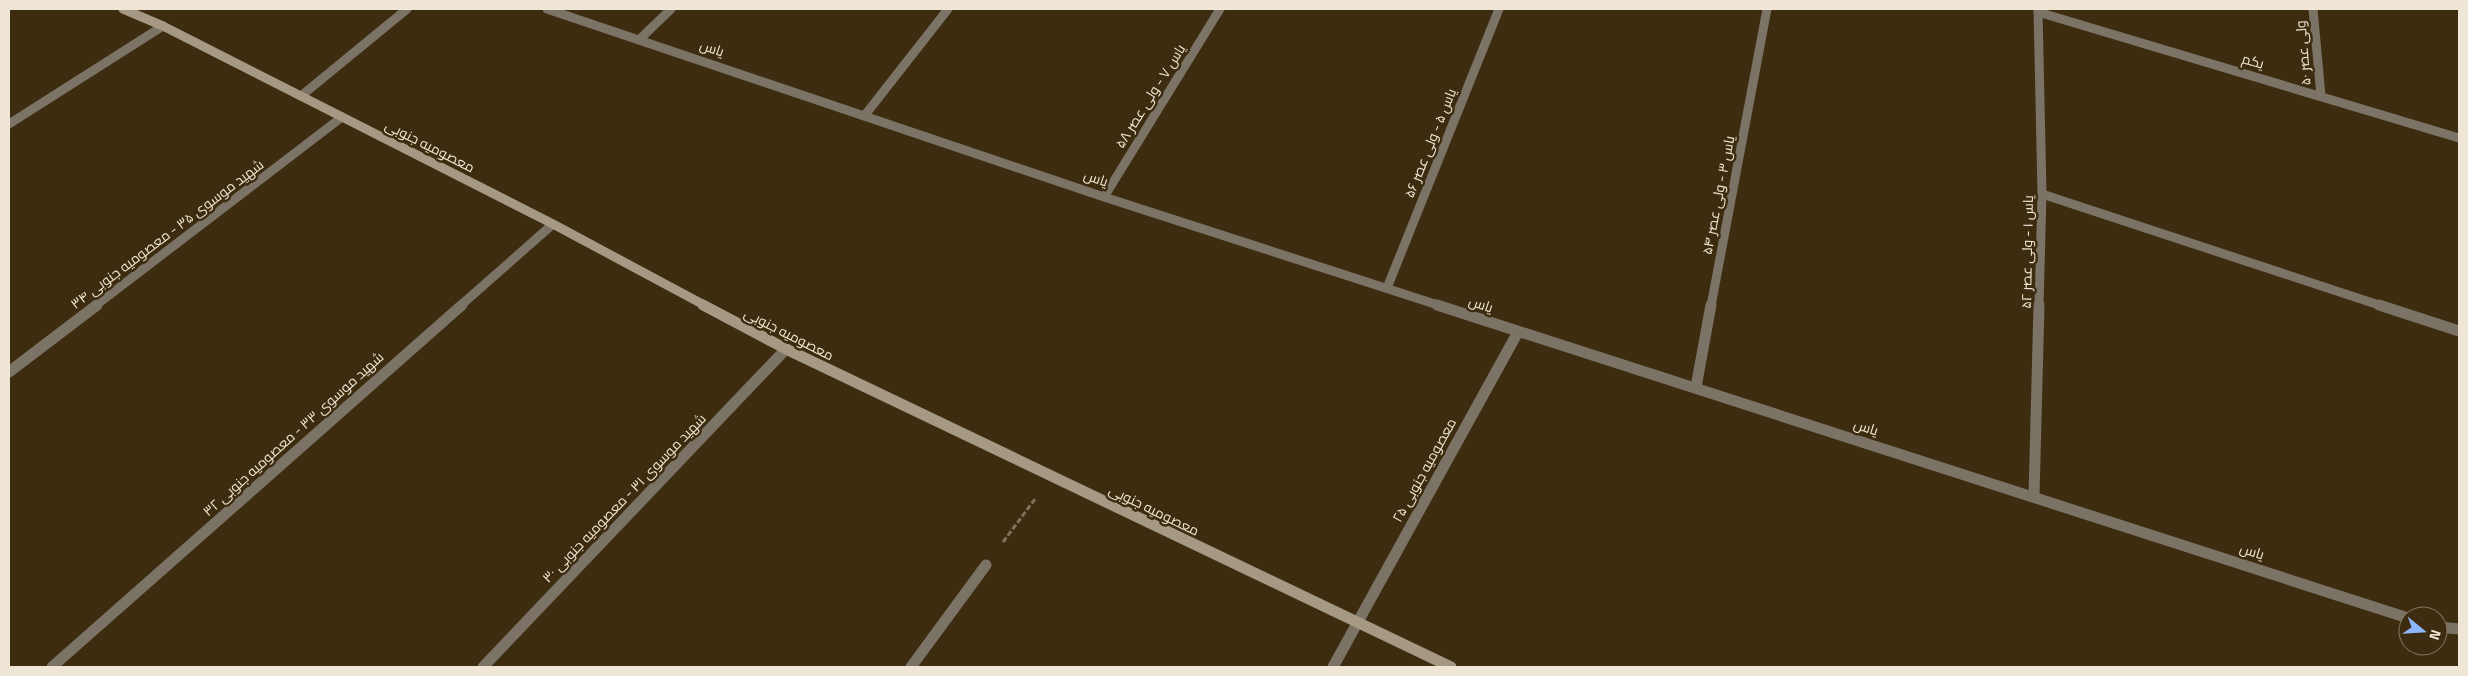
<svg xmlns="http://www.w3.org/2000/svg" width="2468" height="676" font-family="'Titillium Web',Cairo,sans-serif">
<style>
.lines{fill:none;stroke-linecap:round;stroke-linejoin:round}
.path{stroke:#80725a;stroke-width:3;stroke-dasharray:5.5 2.5;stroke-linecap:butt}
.street-far1{stroke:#7b7366;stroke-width:9}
.street{stroke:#7b7366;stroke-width:11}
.secondary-far1{stroke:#a69984;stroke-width:9}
.secondary{stroke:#a69984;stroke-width:11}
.labels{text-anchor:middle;stroke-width:5;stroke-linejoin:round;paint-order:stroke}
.street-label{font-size:14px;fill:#f0e6d5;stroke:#3d2c0f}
</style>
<rect width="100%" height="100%" fill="#3d2c0f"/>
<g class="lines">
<polyline class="path" points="1003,542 1035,499"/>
<g class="street-far1">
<polyline points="547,9 1104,197 1441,306"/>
<polyline points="2038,9 2042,194 2039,306"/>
<polyline points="2313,9 2321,96"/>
<polyline points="2038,12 2459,138"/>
<polyline points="640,39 671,9"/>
<polyline points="301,96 407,9"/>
<polyline points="865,115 948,9"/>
<polyline points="9,124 163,26"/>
<polyline points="2042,194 2382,306"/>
<polyline points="1104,197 1220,9"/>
<polyline points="1387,288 1499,9"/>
<polyline points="95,306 342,117"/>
<polyline points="460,306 553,224"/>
<polyline points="1711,306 1767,9"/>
</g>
<g class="street">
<polyline points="1437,305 2408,618"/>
<polyline points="2379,305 2459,331"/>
<polyline points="9,372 97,305"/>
<polyline points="1696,387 1711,305"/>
<polyline points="2034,496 2039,305"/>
<polyline points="2438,627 2459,629"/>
<polyline points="52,667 462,305"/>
<polyline points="483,667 786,349"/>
<polyline points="911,667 986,565"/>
<polyline points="1333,667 1518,332"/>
</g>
<polyline class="secondary-far1" points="123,9 163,26 553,224 706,306"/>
<polyline class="secondary" points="703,305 786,349 1451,667"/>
</g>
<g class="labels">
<g class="street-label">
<text transform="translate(712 48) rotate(19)" y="5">یاس</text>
<text transform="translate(2303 53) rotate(-95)" y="5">ولی عصر ۵۰</text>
<text transform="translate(2253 61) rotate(16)" y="5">یکم</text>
<text transform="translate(1150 96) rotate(-58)" y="5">یاس ۷ - ولی عصر ۵۸</text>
<text transform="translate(1430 143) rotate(-68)" y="5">یاس ۵ - ولی عصر ۵۶</text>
<text transform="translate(430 146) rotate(27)" y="5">معصومیه جنوبی</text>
<text transform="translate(1096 178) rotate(19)" y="5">یاس</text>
<text transform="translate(1718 195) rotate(-79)" y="5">یاس ۳ - ولی عصر ۵۴</text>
<text transform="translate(167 234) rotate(-37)" y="5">شهید موسوی ۳۵ - معصومیه جنوبی ۳۴</text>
<text transform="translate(2027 252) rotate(-89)" y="5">یاس ۱ - ولی عصر ۵۲</text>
<text transform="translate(1481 304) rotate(19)" y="5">یاس</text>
<text transform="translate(789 334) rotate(27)" y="5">معصومیه جنوبی</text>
<text transform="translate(1866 427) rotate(18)" y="5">یاس</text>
<text transform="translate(293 434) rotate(-42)" y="5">شهید موسوی ۳۳ - معصومیه جنوبی ۳۲</text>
<text transform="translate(1424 470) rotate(-61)" y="5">معصومیه جنوبی ۲۵</text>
<text transform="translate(624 498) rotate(-46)" y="5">شهید موسوی ۳۱ - معصومیه جنوبی ۳۰</text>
<text transform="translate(1154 510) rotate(26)" y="5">معصومیه جنوبی</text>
<text transform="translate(2252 551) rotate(18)" y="5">یاس</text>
</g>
</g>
<rect width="2468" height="676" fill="none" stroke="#f0e6d5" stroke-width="20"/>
<g transform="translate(2423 631) rotate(108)"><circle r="24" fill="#3d2c0f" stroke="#85765e"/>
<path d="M0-4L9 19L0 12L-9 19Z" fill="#8db9fc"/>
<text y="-8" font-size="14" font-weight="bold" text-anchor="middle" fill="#f0e6d5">N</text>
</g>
</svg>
